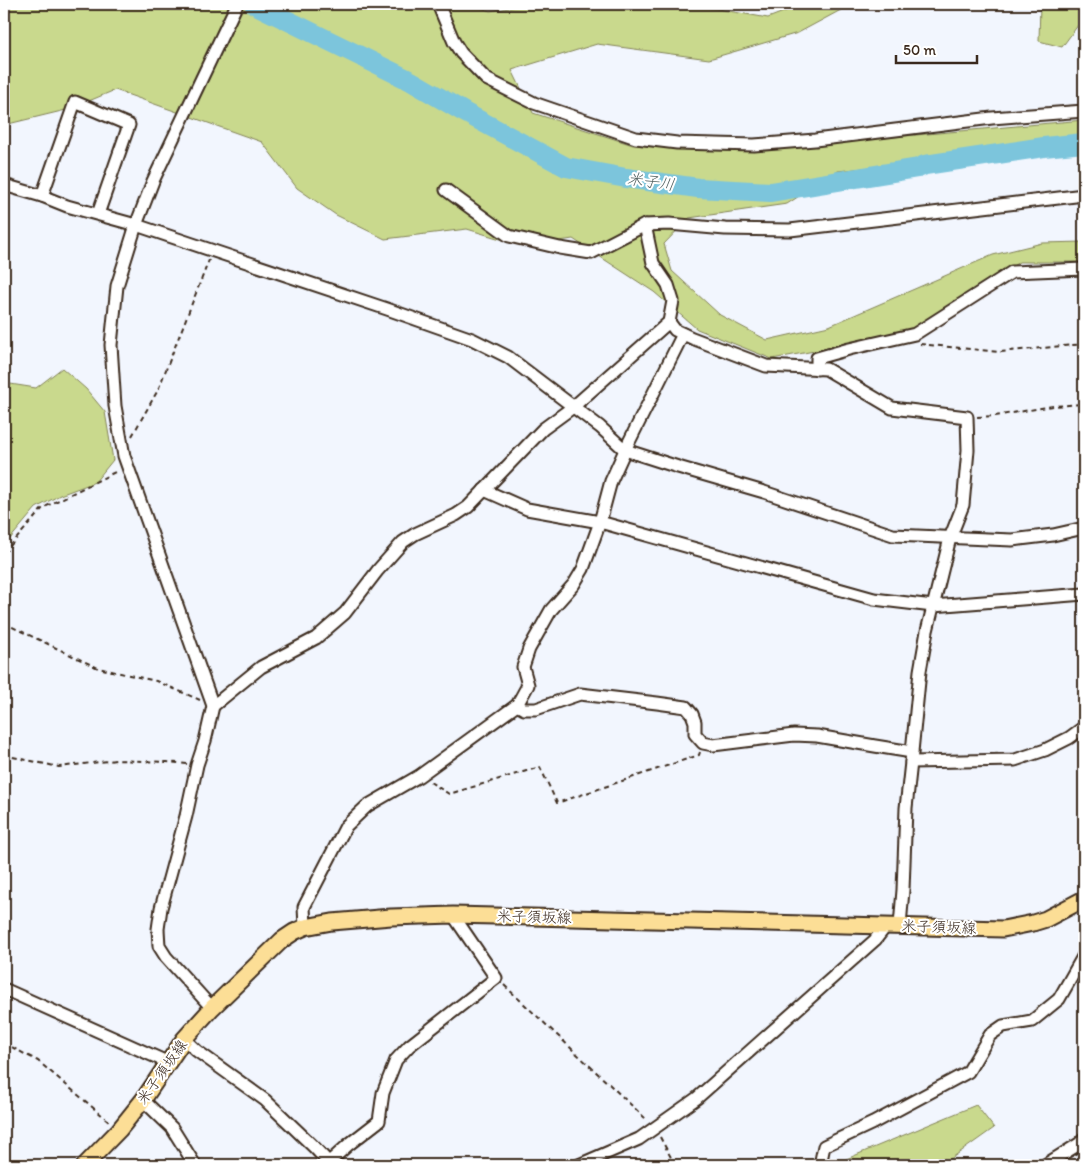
<svg xmlns="http://www.w3.org/2000/svg" width="1088" height="1169" font-family="Itim,'Klee One',sans-serif">
<style>
.green{fill:#c9d98d;stroke:#828256}
.lines{fill:none;stroke-linecap:round;stroke-linejoin:round}
.river{stroke:#7cc5dc;stroke-width:20}
.minor-casing{stroke:#3b2a1e;stroke-width:15}
.major-casing{stroke:#3b2a1e;stroke-width:19}
.path{stroke:#3b2a1e;stroke-width:2;stroke-dasharray:5 4;stroke-linecap:butt}
.minor{stroke:#fff;stroke-width:11}
.major{stroke:#fcde96;stroke-width:15}
.labels{text-anchor:middle;stroke-width:4;stroke-linejoin:round;paint-order:stroke}
.street-label{font-size:15px;fill:#3b2a1e;stroke:#fff}
.water-label{font-size:16px;font-style:italic;fill:#526060;stroke:#fff}
</style>
<rect width="100%" height="100%" fill="#f2f6fe"/>
<filter id="ink" filterUnits="userSpaceOnUse"><feTurbulence type="fractalNoise" baseFrequency=".02" numOctaves="2"/><feDisplacementMap in="SourceGraphic" scale="10" xChannelSelector="R" yChannelSelector="G"/><feConvolveMatrix kernelMatrix="1 2 1 2 8 2 1 2 1" color-interpolation-filters="sRGB"/></filter>
<g filter="url(#ink)">
<g class="green">
<polygon points="4,4 470,4 490,11 535,4 689,4 768,18 804,4 852,4 798,33 709,59 597,44 512,70 533,113 633,145 770,143 882,138 1084,120 1084,142 838,171 787,204 689,218 664,244 672,271 720,315 767,340 829,326 993,255 1042,243 1084,242 1084,262 1019,262 909,333 772,359 697,329 654,292 573,239 524,246 467,229 385,239 336,215 297,188 262,142 115,90 70,109 4,125"/>
<polygon points="1040,4 1084,4 1084,17 1062,47 1039,41"/>
<polygon points="62,368 86,389 105,412 113,460 95,482 60,495 36,508 4,546 4,383 36,388"/>
<polygon points="976,1105 994,1128 942,1165 832,1165"/>
</g>
<g class="lines">
<polyline class="river" points="254,4 411,81 464,112 566,167 626,178 698,188 771,192 918,168 925,165 1044,147 1084,143"/>
<g class="minor-casing">
<g id="minor">
<polyline points="438,4 454,42 461,53 486,79 534,103 636,138 677,143 754,145 815,140 992,118 1084,111"/>
<polyline points="4,185 42,196 67,206 136,225 387,309 472,339 508,357 600,427 625,450 678,467 764,492 893,535 1012,540 1053,535 1084,528"/>
<polyline points="446,190 509,236 560,248 591,253 645,225 669,224 725,229 790,230 1084,195"/>
<polyline points="42,196 75,102 129,125 98,214"/>
<polyline points="669,322 675,330 692,338 766,366 826,369 892,408 967,417 968,450 963,505 950,538 927,631 920,671 911,762 906,808 903,890 900,926"/>
<polyline points="817,369 817,358 849,349 915,334 1012,272 1084,269"/>
<polyline points="484,490 527,509 600,522 874,599 933,606 1084,594"/>
<polyline points="517,705 524,709 536,709 580,694 657,703 686,707 692,714 695,722 695,734 703,743 713,745 794,735 817,736 875,746 912,752"/>
<polyline points="213,706 261,667 316,638 345,613 378,570 403,542 415,534 456,515 468,507 543,429 573,407 669,322 673,301 668,285 653,263 645,225"/>
<polyline points="911,762 1015,760 1045,750 1069,738 1084,727"/>
<polyline points="305,927 304,907 346,826 367,806 419,776 517,705 528,685 523,667 529,649 551,610 574,584 583,569 600,522 611,481 625,450 683,334"/>
<polyline points="4,989 167,1062"/>
<polyline points="212,1008 166,957 159,946 158,929 161,908 186,816 197,765 205,741 213,706 124,456 115,406 111,345 117,286 136,225 153,181 237,4"/>
<polyline points="184,1039 197,1051 265,1100 314,1147 331,1165"/>
<polyline points="143,1100 172,1128 195,1165"/>
<polyline points="326,1165 348,1145 379,1121 383,1093 396,1060 409,1046 496,978 453,915"/>
<polyline points="579,1165 639,1139 697,1098 875,940 886,926"/>
<polyline points="820,1165 824,1146 873,1123 968,1072 990,1035 1003,1026 1032,1021 1059,999 1084,955"/>
<polyline points="1045,1165 1079,1144 1084,1139"/>
</g>
</g>
<g class="major-casing">
<polyline id="major" points="85,1165 119,1130 143,1100 184,1039 212,1008 282,940 294,932 305,927 332,922 391,917 453,915 1003,929 1033,923 1046,919 1084,899"/>
</g>
<g class="path">
<polyline points="920,344 1000,352 1084,344"/>
<polyline points="977,417 995,416 1053,406 1084,404"/>
<polyline points="132,436 158,390 209,260"/>
<polyline points="4,553 43,508 117,471"/>
<polyline points="4,623 98,668 156,681 200,700"/>
<polyline points="4,755 59,767 116,760 167,762 187,764"/>
<polyline points="430,782 449,794 540,767 557,803 699,755 700,752"/>
<polyline points="504,985 646,1119"/>
<polyline points="4,1043 38,1061 110,1122"/>
<polyline points="660,1137 675,1165"/>
</g>
<use href="#minor" class="minor"/>
<use href="#major" class="major"/>
</g>
</g>
<g class="labels">
<g class="street-label">
<text transform="translate(534 917) rotate(1)" y="5">米子須坂線</text>
<text transform="translate(939 927) rotate(2)" y="5">米子須坂線</text>
<text transform="translate(162 1072) rotate(-55)" y="5">米子須坂線</text>
</g>
<g class="water-label">
<text transform="translate(651 181) rotate(8)" y="6">米子川</text>
</g>
</g>
<rect width="1088" height="1169" fill="none" stroke="#fff" stroke-width="20"/>
<rect x="10" y="10" width="1068" height="1149" fill="none" stroke="#3b2a1e" stroke-width="2" filter="url(#ink)"/>
<path d="M896 55v8h81v-8" fill="none" stroke="#3b2a1e" stroke-width="2.5"/>
<text x="903" y="55" font-size="15" fill="#3b2a1e" stroke="#ffffff" stroke-width="4" paint-order="stroke">50 m</text>
</svg>
